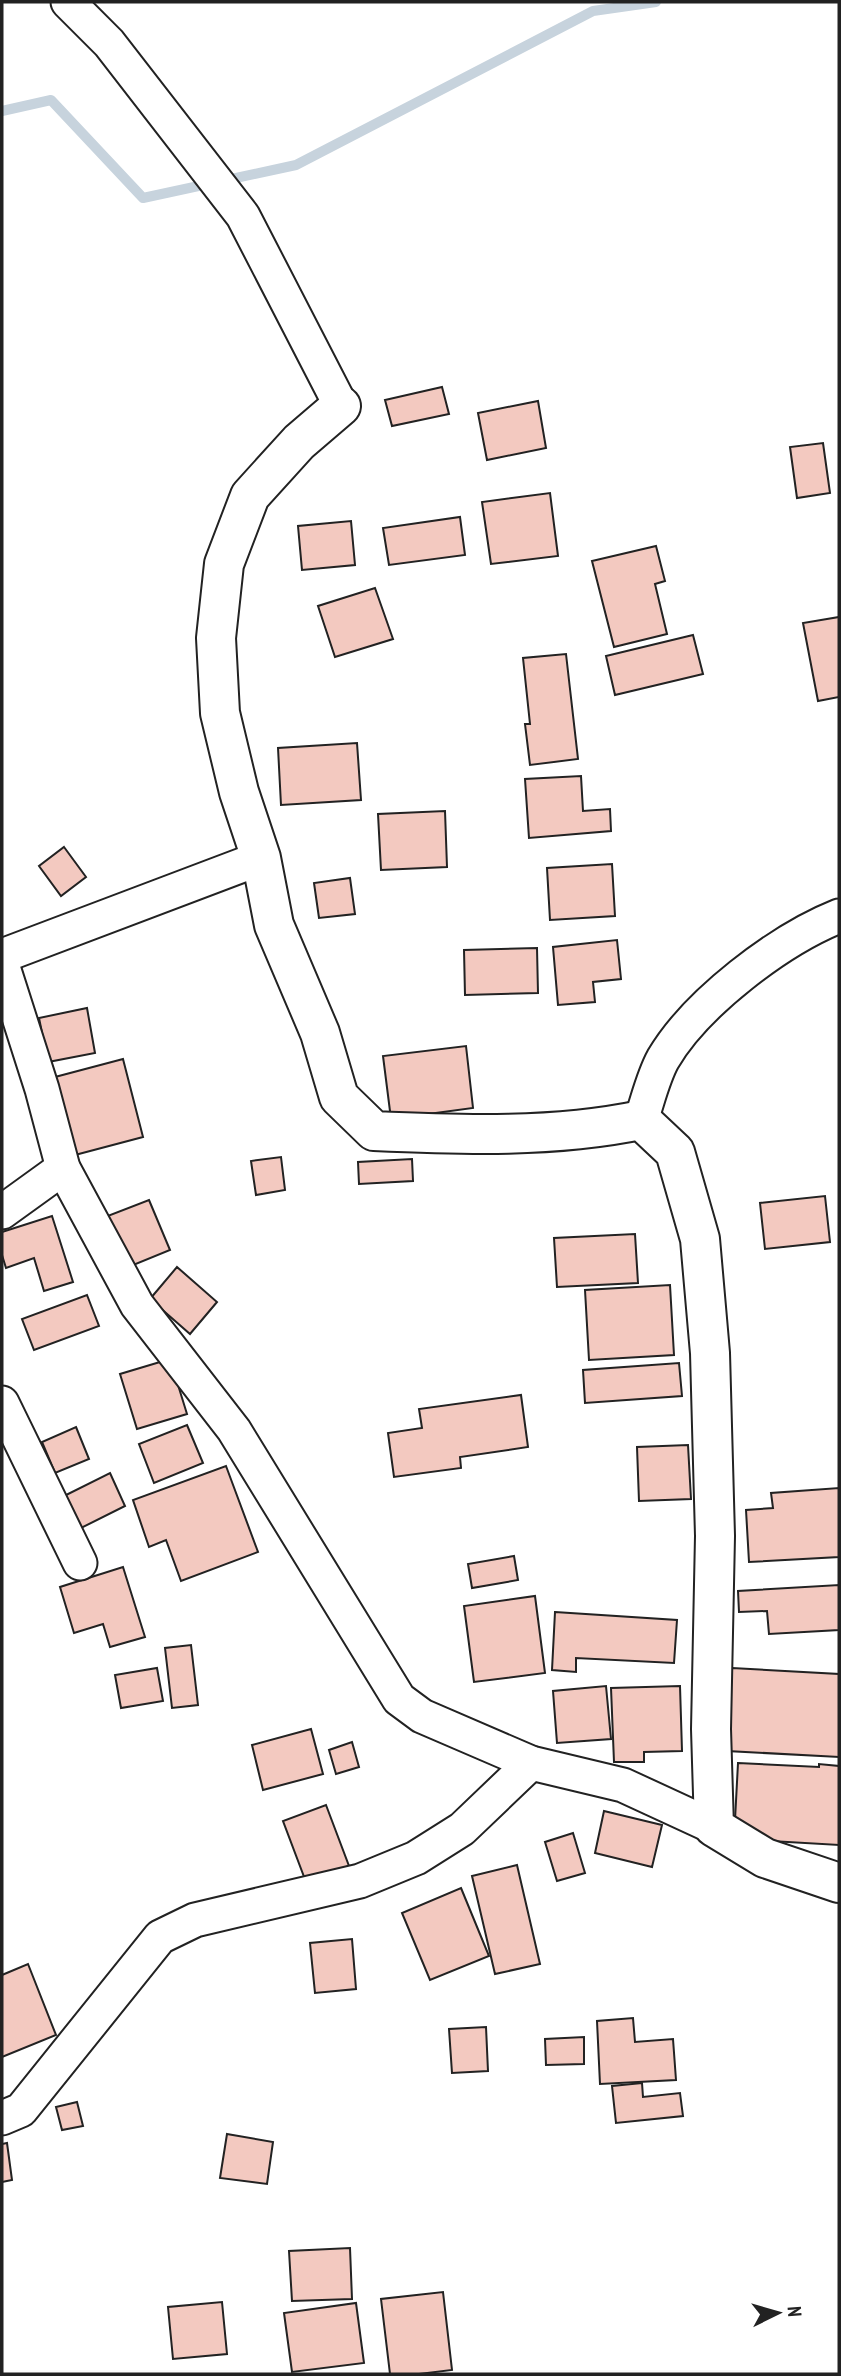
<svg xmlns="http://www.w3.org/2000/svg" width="841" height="2376" font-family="'PT Sans Narrow',sans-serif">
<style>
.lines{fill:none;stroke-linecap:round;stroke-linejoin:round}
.stream{stroke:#c7d3dd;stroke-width:10}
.building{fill:#f3c9c0;stroke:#222;stroke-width:2}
.minor-casing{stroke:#222;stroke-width:37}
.tertiary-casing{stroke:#222;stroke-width:42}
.minor{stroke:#fff;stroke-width:33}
.tertiary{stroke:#fff;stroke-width:38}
</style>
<rect width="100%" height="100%" fill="#fff"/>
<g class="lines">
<polyline class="stream" points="2,111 51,100 143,198 296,165 593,11 656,2"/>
</g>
<g class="building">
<polygon points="442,387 449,414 392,426 385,400"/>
<polygon points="538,401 546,448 487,460 478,413"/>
<polygon points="823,443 830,493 797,498 790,447"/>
<polygon points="550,493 558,556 491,564 482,502"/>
<polygon points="460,517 465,555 389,565 383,528"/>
<polygon points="351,521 355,565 302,570 298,526"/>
<polygon points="656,546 665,581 655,584 667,634 614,647 592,561"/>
<polygon points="375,588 393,639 335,657 318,606"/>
<polygon points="839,617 839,697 818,701 803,623"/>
<polygon points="693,635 703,674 615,695 606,656"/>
<polygon points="566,654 578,759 530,765 525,724 530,724 523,658"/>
<polygon points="357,743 361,800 281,805 278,748"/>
<polygon points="581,776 583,811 610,809 611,831 529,838 525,779"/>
<polygon points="445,811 447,867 381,870 378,814"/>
<polygon points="64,847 86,877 61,896 39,866"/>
<polygon points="612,864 615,916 550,920 547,868"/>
<polygon points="350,878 355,914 319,918 314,883"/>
<polygon points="617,940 621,979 593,982 595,1002 558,1005 553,947"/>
<polygon points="537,948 538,993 465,995 464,950"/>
<polygon points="87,1008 95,1053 48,1062 39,1018"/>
<polygon points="466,1046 473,1108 391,1119 383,1056"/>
<polygon points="123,1059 143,1137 75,1155 55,1077"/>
<polygon points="281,1157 285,1190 256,1195 251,1161"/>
<polygon points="412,1159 413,1181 359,1184 358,1162"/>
<polygon points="825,1196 830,1242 765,1249 760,1203"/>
<polygon points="149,1200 170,1250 126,1268 105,1217"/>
<polygon points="52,1216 73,1282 44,1291 34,1258 6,1268 2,1255 2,1232"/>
<polygon points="635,1234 638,1283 557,1287 554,1238"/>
<polygon points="177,1267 217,1302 190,1334 150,1299"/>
<polygon points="670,1285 674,1355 589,1360 585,1290"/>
<polygon points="87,1295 99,1326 34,1350 22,1319"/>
<polygon points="170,1359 187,1414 137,1429 120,1374"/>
<polygon points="679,1363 682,1396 585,1403 583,1370"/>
<polygon points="521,1395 528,1447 460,1457 461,1468 394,1477 388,1433 422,1428 419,1409"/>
<polygon points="187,1425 203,1463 154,1483 139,1444"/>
<polygon points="76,1427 89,1459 55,1473 42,1442"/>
<polygon points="688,1445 691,1499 639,1501 637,1447"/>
<polygon points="226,1466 258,1552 181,1581 166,1540 149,1547 133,1500"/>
<polygon points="110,1473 125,1506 77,1530 62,1497"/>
<polygon points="839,1488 839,1557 749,1562 746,1510 773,1508 771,1493"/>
<polygon points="514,1556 518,1580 472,1588 468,1564"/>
<polygon points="123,1567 145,1637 110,1647 103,1624 74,1633 60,1587"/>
<polygon points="839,1585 839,1630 769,1634 767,1611 739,1612 738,1591"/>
<polygon points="535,1596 545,1673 474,1682 464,1606"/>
<polygon points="555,1612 677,1620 674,1663 576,1658 576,1672 552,1670"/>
<polygon points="191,1645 198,1705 172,1708 165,1648"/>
<polygon points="157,1668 163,1701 121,1708 115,1675"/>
<polygon points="732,1668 839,1674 839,1757 727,1751"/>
<polygon points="606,1686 611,1739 557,1743 553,1691"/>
<polygon points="680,1686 682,1751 644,1752 644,1762 614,1762 611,1688"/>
<polygon points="311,1729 323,1774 263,1790 252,1745"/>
<polygon points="352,1742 359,1767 336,1774 329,1750"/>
<polygon points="738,1763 819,1767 819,1764 839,1766 839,1845 734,1839"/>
<polygon points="326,1805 349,1866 306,1882 283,1821"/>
<polygon points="604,1811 662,1825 652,1867 595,1853"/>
<polygon points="573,1833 585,1873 557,1881 545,1842"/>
<polygon points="517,1865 540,1964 495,1974 472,1876"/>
<polygon points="461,1888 489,1956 430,1980 402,1913"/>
<polygon points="352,1939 356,1989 315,1993 310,1943"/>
<polygon points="28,1964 56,2035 2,2057 2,1975"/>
<polygon points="633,2018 635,2042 673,2039 676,2080 600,2084 597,2021"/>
<polygon points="486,2027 488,2071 452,2073 449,2029"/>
<polygon points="584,2037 584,2064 546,2065 545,2039"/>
<polygon points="642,2083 643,2097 680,2093 683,2116 616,2123 612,2086"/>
<polygon points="77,2102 83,2126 62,2130 56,2107"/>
<polygon points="227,2134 273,2142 267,2184 220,2178"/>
<polygon points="7,2143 12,2180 2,2182 2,2144"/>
<polygon points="350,2248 352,2299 292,2301 289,2251"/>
<polygon points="443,2292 452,2370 419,2374 390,2374 381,2299"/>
<polygon points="222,2302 227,2354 173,2359 168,2307"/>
<polygon points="356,2303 364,2363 292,2372 284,2313"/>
</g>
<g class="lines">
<g class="minor-casing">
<g id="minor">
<polyline points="68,2 109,43 243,216 341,406"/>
<polyline points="2,956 261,858"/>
<polyline points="2,964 42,1089 63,1168 137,1305 234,1430 399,1699 422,1716 531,1763 623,1785 714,1827"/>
<path d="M641,1120C648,1100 653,1077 663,1059C696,1003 779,940 839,916"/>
<polyline points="2,1212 63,1168"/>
<polyline points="2,1403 80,1563"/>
<polyline points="2,2118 21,2110 160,1937 195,1920 360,1881 416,1858 462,1829 531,1763"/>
</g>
</g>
<g class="tertiary-casing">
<path id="tertiary" d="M341,406L299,442L250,496L224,564L216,638L220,713L239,792L261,858L274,925L320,1033L339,1097L374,1131C463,1135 554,1138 641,1120L675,1152L700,1239L710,1353L715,1536L711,1729L714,1827L765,1858L839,1883"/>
</g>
<use href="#minor" class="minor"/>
<use href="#tertiary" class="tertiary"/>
</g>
<rect width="841" height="2376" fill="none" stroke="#222222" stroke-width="7"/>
<g transform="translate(778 2313) rotate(85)" stroke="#ffffff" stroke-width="5" paint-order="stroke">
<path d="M0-5L12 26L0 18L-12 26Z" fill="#222222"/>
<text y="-10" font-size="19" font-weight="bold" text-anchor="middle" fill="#222222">N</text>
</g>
</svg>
